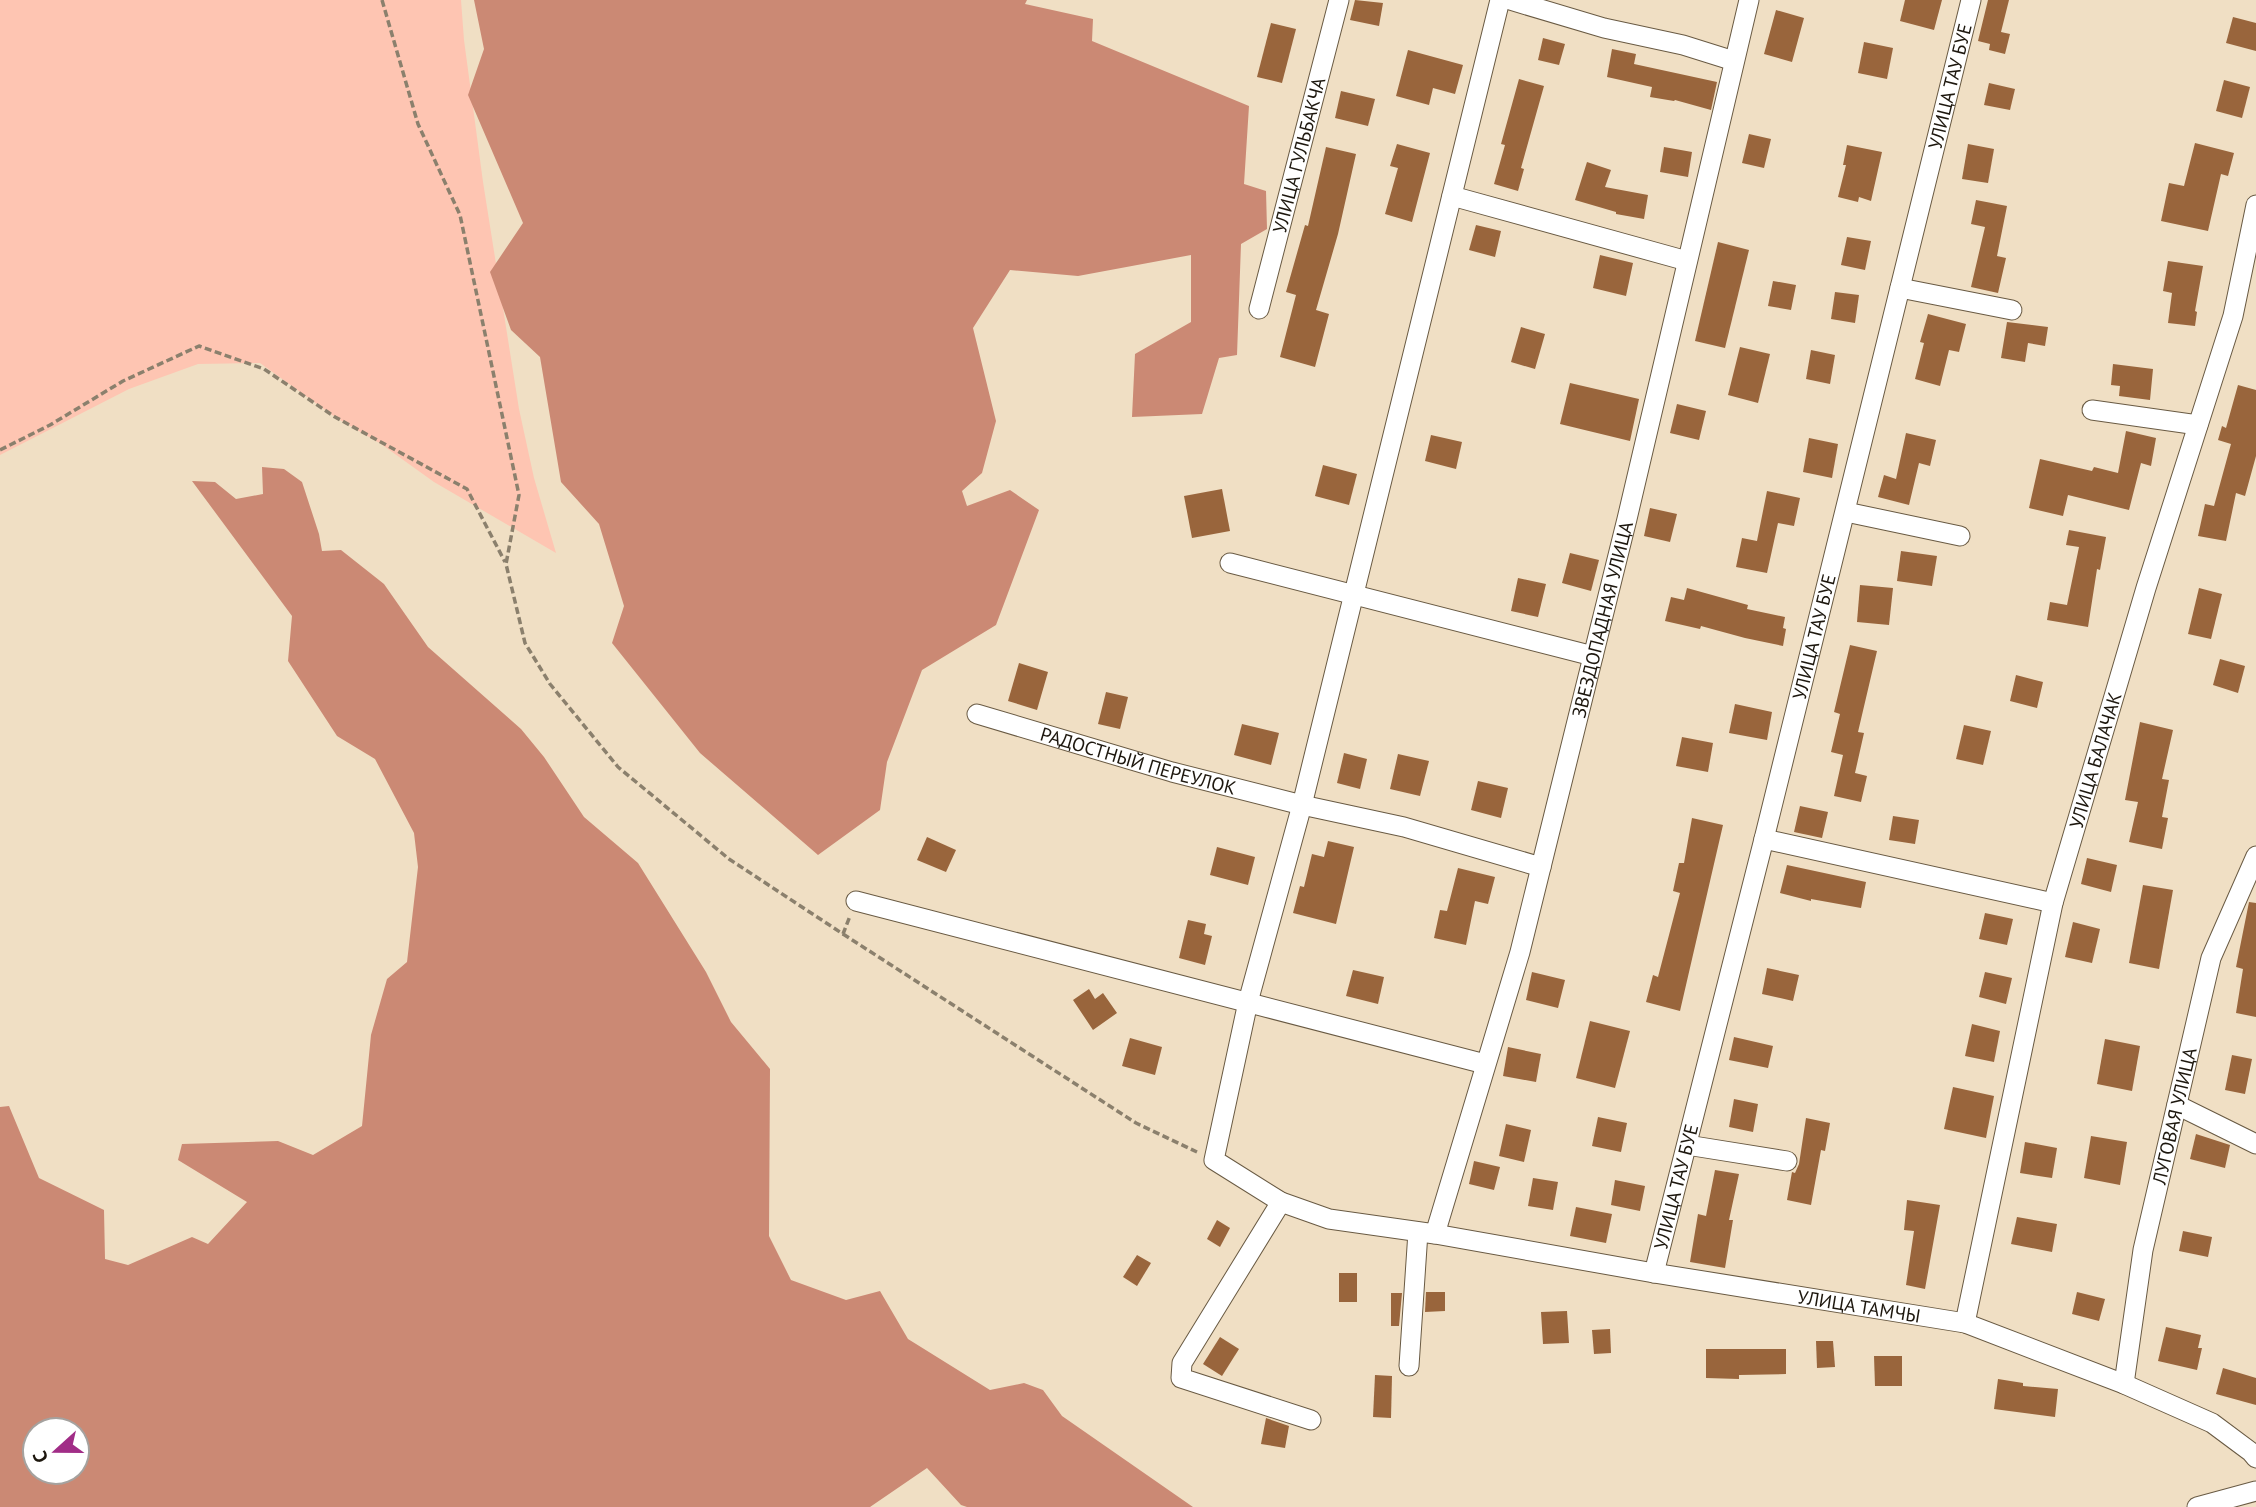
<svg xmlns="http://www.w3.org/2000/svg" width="2256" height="1507" font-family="'PT Sans',sans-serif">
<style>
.green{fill:#fec5b2}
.forest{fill:#cb8974;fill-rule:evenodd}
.building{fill:#99653c}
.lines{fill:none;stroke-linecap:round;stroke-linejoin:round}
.minor-casing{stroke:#695a43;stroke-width:21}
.path{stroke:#8b806d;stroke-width:3.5;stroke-dasharray:7 3.5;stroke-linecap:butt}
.minor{stroke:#fff;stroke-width:19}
.labels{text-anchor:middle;stroke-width:5;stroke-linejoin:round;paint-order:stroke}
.street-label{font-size:19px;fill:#1d170e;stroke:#fff}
</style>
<rect width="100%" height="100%" fill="#f0dfc4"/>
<polygon class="green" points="0,0 461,0 464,40 483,182 519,409 534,478 556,553 434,482 381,444 335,417 260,363 198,364 129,389 0,455"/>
<g class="forest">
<polygon points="474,0 1027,0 1025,4 1093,19 1092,41 1249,106 1244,184 1266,191 1267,229 1241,244 1237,355 1219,358 1202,414 1132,417 1135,354 1191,322 1191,255 1078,276 1010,270 973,328 996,421 982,473 962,491 967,506 1010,490 1039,510 996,625 922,670 887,762 880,810 818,855 700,753 612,643 624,606 599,524 561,482 540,357 511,330 490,272 523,223 468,95 484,49"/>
<path d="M262,467L284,469L302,482L319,534L322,551L341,550L384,584L428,647L521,729L544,757L584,817L638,863L706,972L731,1022L770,1069L769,1236L791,1280L846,1300L880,1291L908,1339L990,1390L1024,1383L1043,1390L1062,1416L1193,1507H967L961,1505L927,1468L870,1507H0V1107L9,1106L39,1178L104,1210L105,1259L128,1265L192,1237L208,1244L247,1202L178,1160L182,1144L278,1141L313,1155L362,1126L371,1035L387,979L407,962L418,867L414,833L375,759L337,736L288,661L292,616L192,481L215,482L236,499L263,494ZM77,1430V1472H35V1430Z"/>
</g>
<g class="building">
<polygon points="1355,0 1383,3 1379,26 1350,20"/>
<polygon points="1905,0 1942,0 1934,30 1900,21"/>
<polygon points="1988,0 2009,0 2001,32 2010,34 2005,54 1989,50 1990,44 1978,41"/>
<polygon points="1776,10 1804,18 1792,62 1764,54"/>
<polygon points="2233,17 2256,23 2256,51 2226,43"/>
<polygon points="1271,23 1296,29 1282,83 1257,77"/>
<polygon points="1543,38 1565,44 1559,65 1538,60"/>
<polygon points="1864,42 1893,48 1887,79 1858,73"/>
<polygon points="1612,49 1636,54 1634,64 1717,82 1711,110 1675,100 1674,101 1650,97 1652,87 1607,77"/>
<polygon points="1408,50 1463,65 1455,94 1433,88 1429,105 1396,96"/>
<polygon points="1519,79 1544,86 1521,168 1524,169 1518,191 1494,184 1505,145 1501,144"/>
<polygon points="2224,80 2250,87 2242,118 2216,111"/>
<polygon points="1989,83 2015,89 2010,110 1984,105"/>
<polygon points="1341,91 1375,99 1368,126 1335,118"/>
<polygon points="1749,134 1771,139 1764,168 1742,163"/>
<polygon points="2195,143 2234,153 2228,176 2221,174 2208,231 2161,221 2169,183 2184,186"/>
<polygon points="1397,144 1430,153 1412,222 1385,214 1398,168 1390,166"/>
<polygon points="1968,144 1994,149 1988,183 1962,179"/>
<polygon points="1847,145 1882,152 1871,201 1859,197 1858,202 1838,197 1846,165 1843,165"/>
<polygon points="1326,147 1356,154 1338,234 1316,310 1329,314 1315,367 1280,357 1296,295 1286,292 1305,225 1308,226"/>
<polygon points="1664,147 1692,152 1688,177 1660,172"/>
<polygon points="1587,162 1611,170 1605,187 1648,195 1644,219 1616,214 1616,212 1575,200"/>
<polygon points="1976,200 2007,206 1997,256 2006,258 1998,293 1971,287 1985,227 1971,224"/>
<polygon points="1476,225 1501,231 1495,257 1469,250"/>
<polygon points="1847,237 1871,241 1865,270 1841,265"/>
<polygon points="1718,242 1749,250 1725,348 1695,341"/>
<polygon points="1600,255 1633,263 1626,296 1593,288"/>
<polygon points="2168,261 2203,266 2195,311 2197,312 2195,326 2168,323 2172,293 2163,291"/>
<polygon points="1773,281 1796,285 1791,310 1768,306"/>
<polygon points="1835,292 1859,295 1855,323 1831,319"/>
<polygon points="1928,314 1966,324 1959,352 1949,350 1940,386 1915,379 1924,343 1920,342"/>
<polygon points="2007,322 2048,327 2045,346 2028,343 2025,362 2001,358"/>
<polygon points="1521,327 1545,334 1535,369 1511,362"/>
<polygon points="1740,347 1770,354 1758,403 1728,395"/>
<polygon points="1811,350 1835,355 1830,384 1806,379"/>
<polygon points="2113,364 2153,369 2150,400 2119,396 2120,386 2111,385"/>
<polygon points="1570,383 1639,399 1630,441 1560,424"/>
<polygon points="2238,385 2256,390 2256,456 2245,496 2236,493 2226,541 2198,536 2205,504 2214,506 2231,444 2218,440 2222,426 2226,428"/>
<polygon points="1677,404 1706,411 1699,440 1670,433"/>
<polygon points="2126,431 2156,438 2151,466 2141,463 2129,510 2068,495 2063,516 2029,508 2040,459 2092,471 2094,467 2118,473"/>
<polygon points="1906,433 1936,440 1930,466 1919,463 1909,505 1878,497 1884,475 1896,479"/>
<polygon points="1431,435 1462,442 1456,469 1425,461"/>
<polygon points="1809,438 1838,444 1832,478 1803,472"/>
<polygon points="1323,465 1357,474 1349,505 1315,496"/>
<polygon points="1222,489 1230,531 1192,538 1184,496"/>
<polygon points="1767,491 1800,498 1794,526 1778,523 1767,573 1736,567 1742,538 1757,541"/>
<polygon points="1650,508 1677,514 1670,542 1644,536"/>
<polygon points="2069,530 2106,537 2100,570 2097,569 2088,627 2047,620 2050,602 2067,605 2079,547 2066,545"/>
<polygon points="1901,551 1937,556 1932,586 1897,581"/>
<polygon points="1570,553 1599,560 1591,591 1562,583"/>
<polygon points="1518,578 1546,584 1538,617 1511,611"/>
<polygon points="1860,585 1893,588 1889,625 1857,622"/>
<polygon points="1687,588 1748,605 1747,609 1785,617 1783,628 1786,629 1783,646 1745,638 1701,626 1700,629 1665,621 1671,597 1684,600"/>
<polygon points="2199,588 2222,594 2211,639 2188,634"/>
<polygon points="1850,645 1877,651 1858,732 1864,733 1855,773 1867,776 1861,802 1834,796 1843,755 1831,752 1840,714 1834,712"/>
<polygon points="2220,659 2245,666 2238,693 2213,685"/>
<polygon points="1019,663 1048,672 1037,710 1008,701"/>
<polygon points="2016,675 2043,682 2037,708 2010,701"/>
<polygon points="1106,692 1128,697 1120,729 1098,724"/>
<polygon points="1735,704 1772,712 1767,740 1729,733"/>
<polygon points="2140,722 2173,730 2162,779 2169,780 2162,817 2168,818 2162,849 2129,842 2138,802 2125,800"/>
<polygon points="1242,724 1279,733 1271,765 1234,755"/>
<polygon points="1964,725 1991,731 1983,765 1956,759"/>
<polygon points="1682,737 1713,743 1708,772 1676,766"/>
<polygon points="1344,753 1367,759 1360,789 1337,783"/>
<polygon points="1398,754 1429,761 1420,796 1390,789"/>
<polygon points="1478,781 1508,788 1501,818 1471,810"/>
<polygon points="1800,806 1828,812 1822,838 1794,832"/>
<polygon points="1893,816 1919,820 1915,844 1889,840"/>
<polygon points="1692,818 1723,825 1680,1011 1646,1002 1653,975 1658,977 1680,893 1673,891 1679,863 1684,863"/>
<polygon points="927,837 956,850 946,872 917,860"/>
<polygon points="1328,841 1354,847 1336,924 1293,913 1300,886 1304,887 1312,854 1324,857"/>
<polygon points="1217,847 1255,857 1248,885 1210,875"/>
<polygon points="2087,858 2117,865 2111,892 2081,884"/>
<polygon points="1787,865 1866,882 1861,908 1811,899 1811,901 1780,893"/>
<polygon points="1458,868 1495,877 1488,904 1475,901 1466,945 1434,938 1440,910 1447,911"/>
<polygon points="2143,885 2173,890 2159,969 2129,963"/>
<polygon points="2249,902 2256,903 2256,1017 2236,1013 2243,969 2236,967"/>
<polygon points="1985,913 2013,919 2007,945 1979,939"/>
<polygon points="1188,920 1206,924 1204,934 1212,936 1205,965 1179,958"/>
<polygon points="2073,922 2100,929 2092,963 2065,957"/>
<polygon points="1767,968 1799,975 1793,1001 1762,994"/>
<polygon points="1353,970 1384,977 1378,1004 1346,996"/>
<polygon points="1532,972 1565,980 1558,1008 1526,1000"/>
<polygon points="1985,972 2012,978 2006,1004 1979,997"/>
<polygon points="1089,989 1095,999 1103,993 1117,1013 1093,1030 1073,1000"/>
<polygon points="1590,1021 1630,1031 1615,1088 1576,1078"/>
<polygon points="1972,1024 2000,1031 1994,1062 1965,1056"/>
<polygon points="1734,1037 1773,1046 1768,1068 1729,1060"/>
<polygon points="1130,1038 1162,1047 1155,1075 1122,1066"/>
<polygon points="2105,1039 2140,1046 2132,1091 2097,1084"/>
<polygon points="1508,1047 1541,1054 1536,1082 1503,1076"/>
<polygon points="2232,1055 2252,1059 2245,1094 2225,1090"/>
<polygon points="1953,1087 1994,1096 1986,1138 1944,1129"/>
<polygon points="1734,1099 1758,1104 1753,1132 1729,1127"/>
<polygon points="1598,1117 1627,1123 1621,1152 1592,1146"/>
<polygon points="1806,1118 1830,1123 1825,1151 1821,1150 1811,1205 1787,1200 1792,1172 1795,1173 1799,1164"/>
<polygon points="1506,1124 1531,1130 1524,1162 1499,1156"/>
<polygon points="2196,1134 2230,1145 2225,1168 2190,1159"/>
<polygon points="2091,1136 2127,1142 2120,1185 2084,1178"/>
<polygon points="2025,1142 2057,1148 2052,1178 2020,1173"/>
<polygon points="1474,1161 1500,1167 1494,1190 1469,1184"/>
<polygon points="1715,1170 1739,1174 1729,1220 1733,1220 1725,1268 1690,1262 1698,1214 1706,1216"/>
<polygon points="1533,1178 1558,1182 1553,1210 1528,1206"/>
<polygon points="1615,1180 1645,1186 1640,1211 1611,1205"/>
<polygon points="1907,1200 1940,1205 1925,1289 1906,1285 1914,1231 1904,1230"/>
<polygon points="1576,1207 1612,1214 1606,1243 1570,1236"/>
<polygon points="2017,1217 2057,1224 2052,1252 2011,1244"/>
<polygon points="1217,1220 1230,1228 1220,1247 1207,1239"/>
<polygon points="2183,1231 2212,1237 2208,1257 2179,1251"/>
<polygon points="1137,1255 1151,1263 1137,1286 1123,1277"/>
<rect x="1339" y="1273" width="18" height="29"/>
<polygon points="1426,1292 1445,1292 1445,1311 1425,1312"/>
<polygon points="2077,1292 2105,1299 2099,1321 2072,1314"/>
<polygon points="1391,1293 1402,1293 1399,1326 1391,1326"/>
<polygon points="1567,1311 1569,1343 1543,1344 1541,1312"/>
<polygon points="2166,1327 2201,1335 2198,1348 2202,1348 2197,1370 2158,1361"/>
<polygon points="1610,1329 1611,1353 1594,1354 1592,1330"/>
<polygon points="1220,1337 1239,1349 1222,1376 1203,1364"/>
<polygon points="1816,1341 1833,1341 1835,1367 1817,1368"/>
<polygon points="1706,1349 1786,1349 1786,1374 1739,1375 1739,1379 1706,1378"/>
<polygon points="1874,1356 1902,1356 1902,1386 1875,1386"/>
<polygon points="2223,1368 2256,1378 2256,1405 2216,1394"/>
<polygon points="1375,1375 1392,1376 1391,1418 1373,1417"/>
<polygon points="1998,1379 2023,1383 2023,1386 2058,1389 2055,1417 1994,1409"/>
<polygon points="1266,1418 1289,1426 1285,1448 1261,1444"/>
</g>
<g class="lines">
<g class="minor-casing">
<g id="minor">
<path id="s1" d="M1500,0L1302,805L1248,1002L1214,1160L1281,1202L1329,1219L1435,1234L1654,1273L1965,1323L2124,1384L2212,1423L2251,1452L2256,1458"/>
<polyline points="1510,0 1604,28 1683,45 1734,61"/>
<polyline points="1452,196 1687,261"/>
<polyline points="1900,288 2012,310"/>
<path id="s2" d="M1259,309L1339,0"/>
<polyline points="2092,410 2198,425"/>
<polyline points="1846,512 1960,536"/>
<polyline points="1230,563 1593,656"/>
<path id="s3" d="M977,714L1172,772L1302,805L1404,827L1541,867"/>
<polyline points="1764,839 2053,903"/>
<polyline points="856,901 1485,1064"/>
<polyline points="2177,1105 2256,1144"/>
<polyline points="1687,1145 1787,1161"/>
<polyline points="1281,1202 1182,1363 1181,1378 1311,1420"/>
<path id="s4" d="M1435,1234L1520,952L1627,519L1749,0"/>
<path id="s5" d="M1654,1273L1764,839L1971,0"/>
<path id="s6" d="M1965,1323L2053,903L2146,588L2233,316L2256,205"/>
<polyline points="1409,1366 1418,1232"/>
<path id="s7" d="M2124,1384L2143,1250L2211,958L2256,856"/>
<polyline points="2197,1507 2256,1491"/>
</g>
</g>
<g class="path">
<polyline points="382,0 418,124 460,215 519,495 506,564 525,643 550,684 618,767 729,859 843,934 850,916"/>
<polyline points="0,450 50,425 123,381 199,346 264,369 335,417 467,489 505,562"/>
<polyline points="843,934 1136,1123 1197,1152"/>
</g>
<use href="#minor" class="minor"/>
</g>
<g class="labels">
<g class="street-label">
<text dy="7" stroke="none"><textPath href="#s5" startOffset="1223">УЛИЦА ТАУ БУЕ</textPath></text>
<text dy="7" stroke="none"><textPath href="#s2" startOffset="159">УЛИЦА ГУЛЬБАКЧА</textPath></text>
<text dy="7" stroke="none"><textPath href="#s4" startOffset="637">ЗВЕЗДОПАДНАЯ УЛИЦА</textPath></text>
<text dy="7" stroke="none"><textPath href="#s5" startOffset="656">УЛИЦА ТАУ БУЕ</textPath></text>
<text dy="7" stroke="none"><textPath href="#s6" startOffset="578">УЛИЦА БАЛАЧАК</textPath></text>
<text dy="7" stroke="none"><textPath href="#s3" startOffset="168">РАДОСТНЫЙ ПЕРЕУЛОК</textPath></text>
<text dy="7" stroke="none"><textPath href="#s7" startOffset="273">ЛУГОВАЯ УЛИЦА</textPath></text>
<text dy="7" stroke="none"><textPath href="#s5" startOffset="89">УЛИЦА ТАУ БУЕ</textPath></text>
<text dy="7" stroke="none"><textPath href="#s1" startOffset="1862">УЛИЦА ТАМЧЫ</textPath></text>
</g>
</g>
<g transform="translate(56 1451) rotate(249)"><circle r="33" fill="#ffffff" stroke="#a5a29f" stroke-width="2"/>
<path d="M0-5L12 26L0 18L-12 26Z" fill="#a12d87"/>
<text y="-10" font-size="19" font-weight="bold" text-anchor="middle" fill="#1d170e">С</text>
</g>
</svg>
